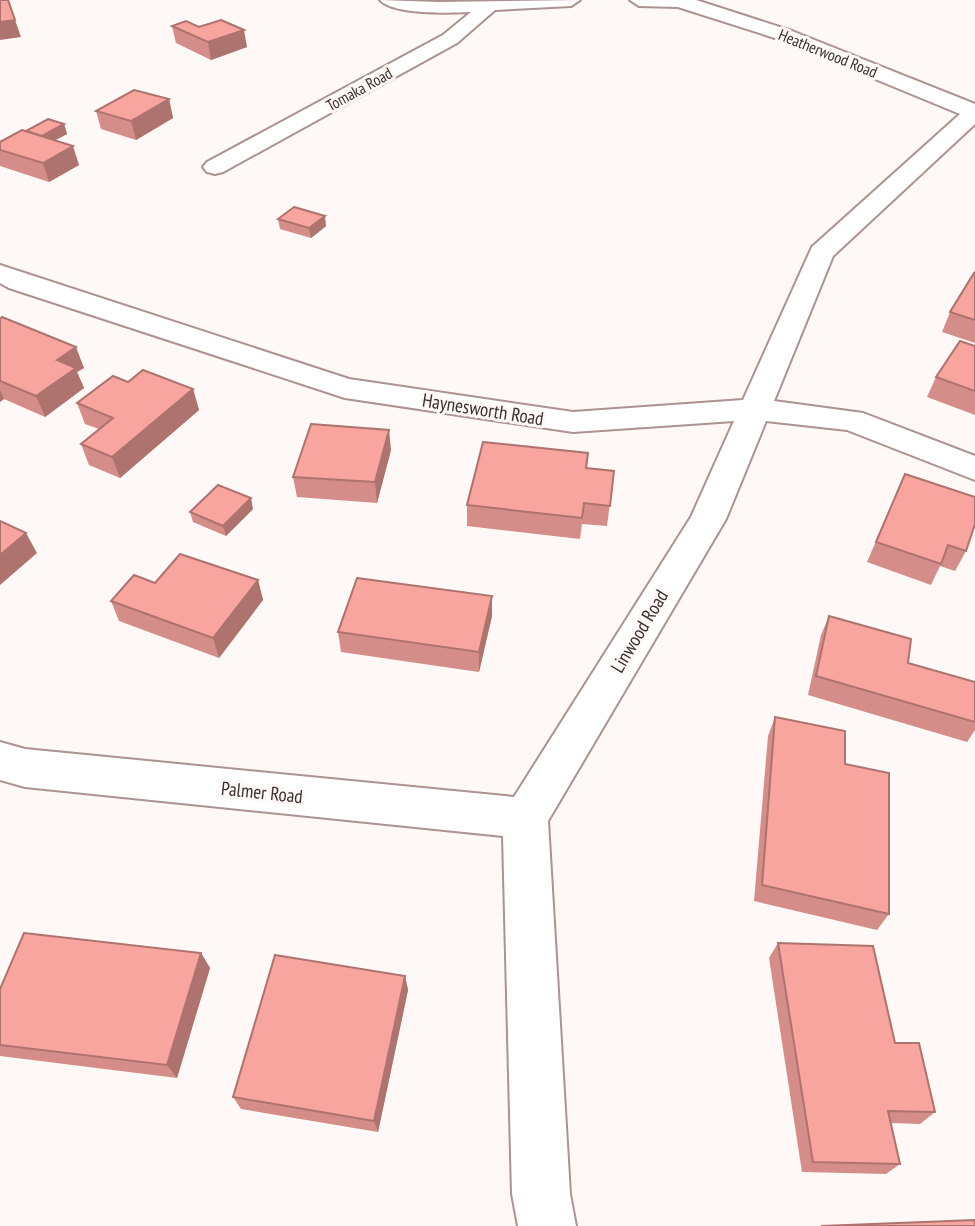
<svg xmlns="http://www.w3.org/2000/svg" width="975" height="1226" font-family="'PT Sans Narrow',sans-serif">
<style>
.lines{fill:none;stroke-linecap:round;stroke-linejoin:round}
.minor-casing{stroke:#ac9290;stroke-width:4}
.minor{fill:#fff;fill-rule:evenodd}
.wall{fill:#d58d89}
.shaded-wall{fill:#ae736f}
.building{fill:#f8a49f;stroke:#ae736f;stroke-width:2}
.labels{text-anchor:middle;stroke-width:6;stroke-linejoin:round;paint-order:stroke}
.far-street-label{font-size:16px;fill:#392f2e;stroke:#fef8f7}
.street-label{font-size:19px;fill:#392f2e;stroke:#fef8f7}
</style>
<rect width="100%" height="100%" fill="#fef8f7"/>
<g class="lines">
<g class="minor-casing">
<g id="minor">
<path d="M380,0L438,2L580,0L571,6L495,10L457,43L223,172L215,174L207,172L203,167L207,162L443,35L471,12C451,13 393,15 380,0Z"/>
<polygon points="630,0 696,0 792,31 975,104 975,124 833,256 774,401 863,413 975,456 975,480 847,430 766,421 726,519 548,821 570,1194 576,1226 518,1226 512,1194 503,836 25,787 0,780 0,742 25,749 514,797 691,517 734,421 573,432 345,398 9,288 0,283 0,265 349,379 573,412 743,400 812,247 960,114 778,39 678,7 639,6"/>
</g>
</g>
<use href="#minor" class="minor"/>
</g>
<g class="wall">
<polygon points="172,26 247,47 211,60 176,43"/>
<polygon points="169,99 173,118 136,140 101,129 96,111"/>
<polygon points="64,124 67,134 55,140 79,165 49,182 0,166 0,142"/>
<polygon points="278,219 326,226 311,238 280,229"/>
<polygon points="975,270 975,343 942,332 950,312"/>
<polygon points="0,319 84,368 77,372 84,388 45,417 4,399 0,402"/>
<polygon points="975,346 975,415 927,397 936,377"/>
<polygon points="128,382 193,389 199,410 120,478 89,465 81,444 99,429 85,424 77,403"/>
<polygon points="391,450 377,503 297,497 293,477"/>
<polygon points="588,453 587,468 614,471 607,526 582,524 580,539 467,526 467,505"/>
<polygon points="905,474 966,551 955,571 940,566 931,585 867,562"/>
<polygon points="253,509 226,536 193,522 190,512"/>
<polygon points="258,580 263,600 219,658 119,621 111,601 155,583"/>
<polygon points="492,596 492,616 479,672 341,652 338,632"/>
<polygon points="829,616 908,663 975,682 975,730 967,742 808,695 821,635"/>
<polygon points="775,717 845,764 889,914 877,930 754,901 768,736"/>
<polygon points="778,943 895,1043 935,1112 920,1124 891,1123 900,1164 886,1174 802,1172 769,958"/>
<polygon points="201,953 210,968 177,1078 0,1056 0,989"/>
<polygon points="405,976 408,990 378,1132 241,1109 233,1097"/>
</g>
<g class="shaded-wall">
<polygon points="15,20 21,37 0,40 0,22"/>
<polygon points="244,30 247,47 211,60 208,42"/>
<polygon points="169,99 173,118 136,140 131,121"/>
<polygon points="64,124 67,134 46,145 42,136"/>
<polygon points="73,146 79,165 49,182 43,163"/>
<polygon points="325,216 326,226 311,238 309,228"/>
<polygon points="76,347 84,368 77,372 84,388 45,417 36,396 57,360"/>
<polygon points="193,389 199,410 120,478 112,457"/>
<polygon points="0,390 4,399 0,402"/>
<polygon points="389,430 391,450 377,503 375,482"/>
<polygon points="251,498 253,509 226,536 223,526"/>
<polygon points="26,533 37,553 0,585 0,555"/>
<polygon points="258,580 263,600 219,658 213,638"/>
<polygon points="492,596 492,616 479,672 479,652"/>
<polygon points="201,953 210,968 177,1078 167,1065"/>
<polygon points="405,976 408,990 378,1132 374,1121"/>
</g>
<g class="building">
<polygon points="0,0 8,0 15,20 0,22"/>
<polygon points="221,20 244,30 208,42 172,26 186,21 199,27"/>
<polygon points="134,90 169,99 131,121 96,111"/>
<polygon points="48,119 64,124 42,136 26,131"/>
<polygon points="22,130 73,146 43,163 0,150 0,142"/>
<polygon points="294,207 325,216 309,228 278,219"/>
<polygon points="974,273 975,273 975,320 950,312"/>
<polygon points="2,317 76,347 57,360 76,368 36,396 0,381 0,319"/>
<polygon points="960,341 975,346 975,391 936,377"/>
<polygon points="143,370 193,389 112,457 81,444 113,418 77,403 113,376 128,382"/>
<polygon points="311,424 389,430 375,482 293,477"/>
<polygon points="483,442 588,453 586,468 614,471 610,506 584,503 582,518 467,505"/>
<polygon points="905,474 975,497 975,524 966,551 948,545 941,564 876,542"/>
<polygon points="218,485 251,498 223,526 190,512"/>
<polygon points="0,521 26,533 0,555"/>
<polygon points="180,554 258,580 213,638 111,601 134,575 155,583"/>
<polygon points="357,578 492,596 479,652 338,632"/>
<polygon points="829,616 911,639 908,663 975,682 975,722 816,676"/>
<polygon points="775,717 845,731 845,764 889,773 889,914 762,885"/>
<polygon points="24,933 201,953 167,1065 0,1045 0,989"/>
<polygon points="778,943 873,946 895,1043 919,1043 935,1112 888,1111 900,1164 813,1162"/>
<polygon points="275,955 405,976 374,1121 233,1097"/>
<polygon points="975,1220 975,1226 821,1226"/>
</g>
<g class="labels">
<g class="far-street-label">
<text transform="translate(828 53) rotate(22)" y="6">Heatherwood Road</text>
<text transform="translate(359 89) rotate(-29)" y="6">Tomaka Road</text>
</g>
<g class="street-label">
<text transform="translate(483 409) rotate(9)" y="7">Haynesworth Road</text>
<text transform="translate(639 631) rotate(-59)" y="7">Linwood Road</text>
<text transform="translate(262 792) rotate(6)" y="7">Palmer Road</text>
</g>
</g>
</svg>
